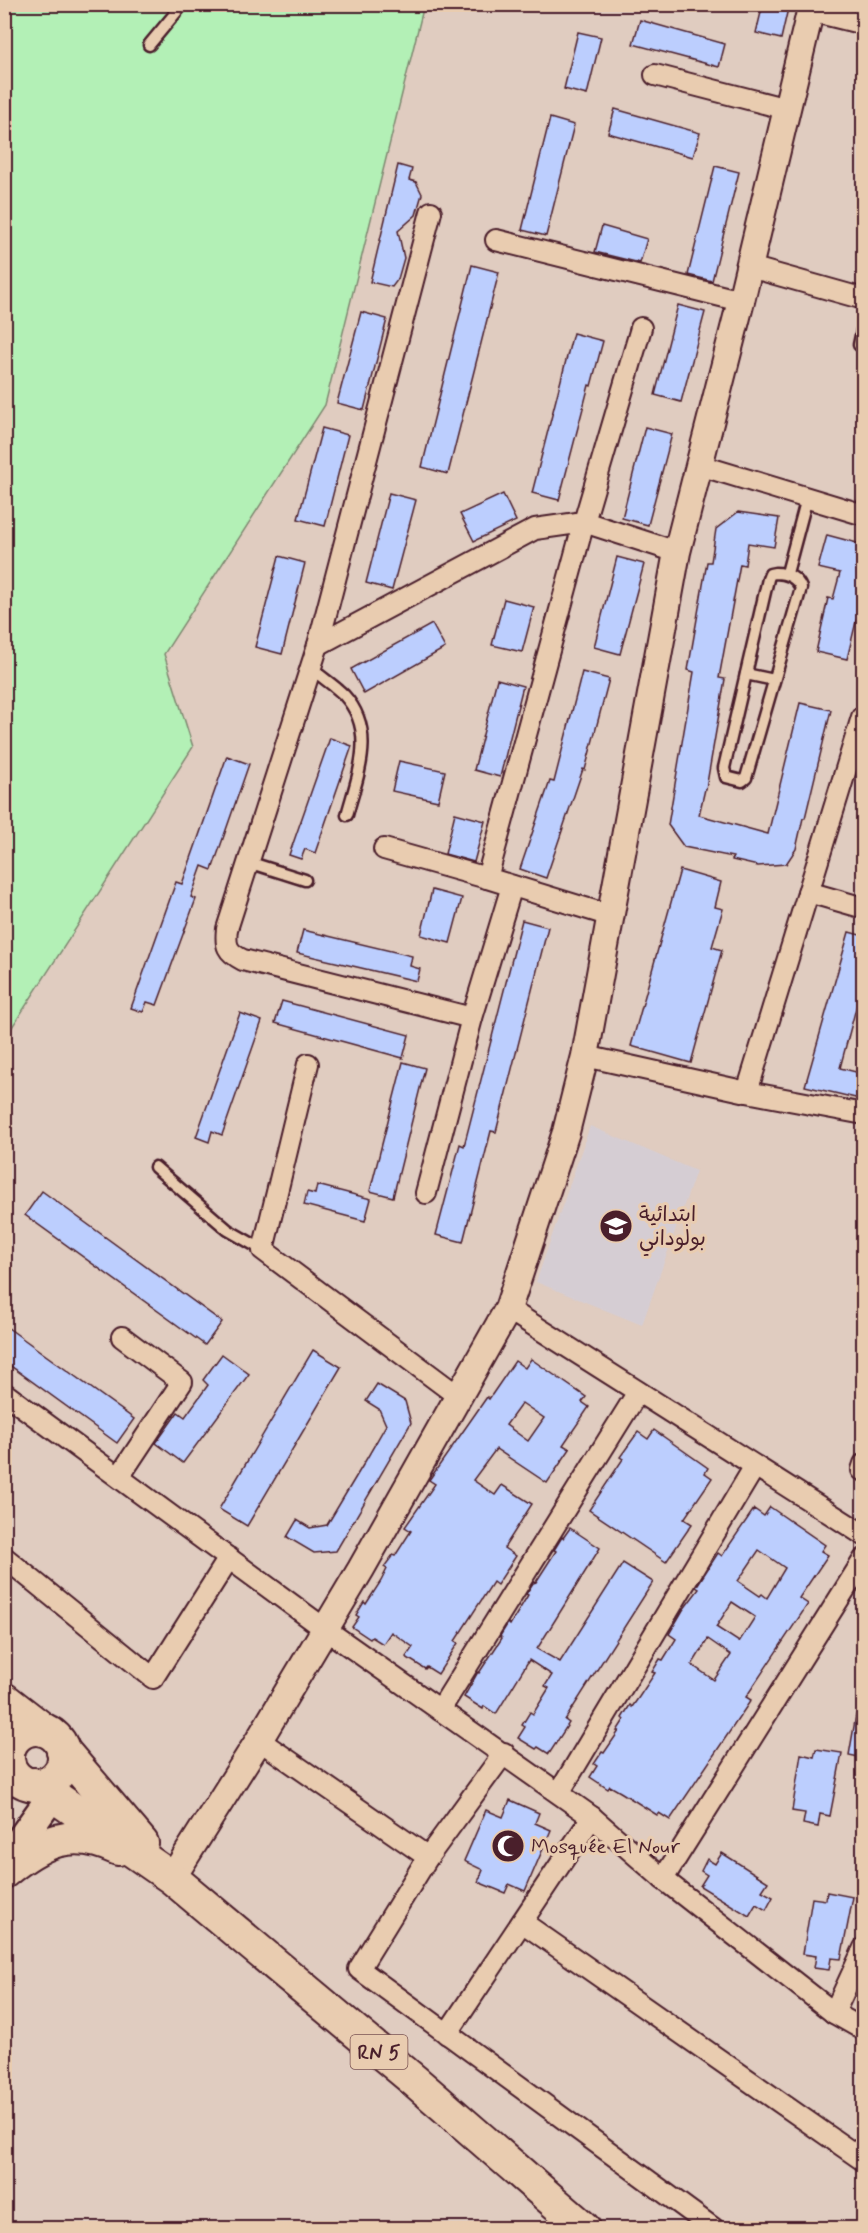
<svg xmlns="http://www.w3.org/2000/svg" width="868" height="2233" font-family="Mynerve,'Playpen Sans Arabic',sans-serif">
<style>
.built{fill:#d5cdd3}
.green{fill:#b3f0b6;stroke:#7e8870;stroke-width:1.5}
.building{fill:#bccefe;stroke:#4a1f2b;stroke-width:1.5;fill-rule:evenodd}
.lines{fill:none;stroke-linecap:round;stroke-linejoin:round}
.service-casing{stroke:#4a1f2b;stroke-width:15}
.minor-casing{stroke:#4a1f2b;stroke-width:24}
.tertiary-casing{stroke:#4a1f2b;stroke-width:30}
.secondary-casing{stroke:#4a1f2b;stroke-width:33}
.primary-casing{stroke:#4a1f2b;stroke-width:36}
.service{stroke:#e9ccb0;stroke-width:10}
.minor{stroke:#e9ccb0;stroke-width:20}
.tertiary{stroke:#e9ccb0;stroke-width:26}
.secondary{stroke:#e9ccb0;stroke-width:28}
.primary{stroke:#e9ccb0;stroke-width:32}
.labels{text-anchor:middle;stroke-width:6;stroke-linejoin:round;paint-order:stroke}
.shield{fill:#e9ccb0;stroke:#7a5353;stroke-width:1.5}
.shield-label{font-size:20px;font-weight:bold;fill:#4a1f2b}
.poi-label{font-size:21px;fill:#4a1f2b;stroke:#e9ccb0;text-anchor:start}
</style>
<rect width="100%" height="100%" fill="#e0ccc0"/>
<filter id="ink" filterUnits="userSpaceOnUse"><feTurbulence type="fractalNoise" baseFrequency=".0167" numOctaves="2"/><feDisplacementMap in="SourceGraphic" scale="12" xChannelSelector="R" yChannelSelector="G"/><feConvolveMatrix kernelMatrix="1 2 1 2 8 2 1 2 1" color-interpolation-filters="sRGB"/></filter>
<g filter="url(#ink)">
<polygon class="built" points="590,1126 696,1171 642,1325 536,1282"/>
<polygon class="green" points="5,5 424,5 325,405 164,654 193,747 5,1038"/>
<g class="building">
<polygon points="763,4 789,4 781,39 756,33"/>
<polygon points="640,20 725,44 719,67 633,44"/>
<polygon points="578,32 601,37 587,95 564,89"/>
<polygon points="615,109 700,133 693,157 608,133"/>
<polygon points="550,118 574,125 546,236 522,230"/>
<polygon points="398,165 412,169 409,180 416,182 422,194 416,215 398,231 404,258 398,279 392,287 370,282"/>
<polygon points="715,166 739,172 712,281 688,275"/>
<polygon points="602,226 647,239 640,263 595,252"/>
<polygon points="472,265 499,272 448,474 422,467"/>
<polygon points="678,305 705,312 681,402 655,395"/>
<polygon points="361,312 387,319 364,410 337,403"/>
<polygon points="573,333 603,341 591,386 589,385 559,500 532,493"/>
<polygon points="645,427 672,434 648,525 622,518"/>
<polygon points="322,428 348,435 325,526 298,519"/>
<polygon points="389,493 416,500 392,590 366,583"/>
<polygon points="503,494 516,521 474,541 460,514"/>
<polygon points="738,512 779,518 774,547 748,543 745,565 740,564 719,678 725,679 706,789 705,789 699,815 768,834 800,703 831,710 805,818 803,818 796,849 786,864 758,866 732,860 733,857 684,847 668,825 694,672 688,670 707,562 711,562 716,529"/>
<polygon points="827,535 857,543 864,553 864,598 862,606 860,605 847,659 816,652 828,598 833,599 840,573 818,568"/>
<polygon points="279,556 305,563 282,654 255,647"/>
<polygon points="617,557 644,564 620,654 594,647"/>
<polygon points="504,599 534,607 522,652 492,645"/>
<polygon points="432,624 445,648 364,694 351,669"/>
<polygon points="582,672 609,679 585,770 583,769 546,878 520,869 550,781 554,782"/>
<polygon points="497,679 523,686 500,777 474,770"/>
<polygon points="330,738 352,746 315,853 305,849 301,859 289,855"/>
<polygon points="227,756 249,764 212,870 202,866 191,897 196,899 157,1005 147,1002 143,1012 131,1008 176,882 182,884"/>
<polygon points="399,761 445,771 438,801 392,791"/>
<polygon points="455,813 485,821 474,862 445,854"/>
<polygon points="680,870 721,882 715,907 723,909 712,947 722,950 691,1063 631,1046"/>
<polygon points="432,890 462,898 450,943 421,935"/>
<polygon points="522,920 548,927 496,1132 491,1131 463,1242 436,1235 460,1144 464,1146"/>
<polygon points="303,930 412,956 410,966 420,969 417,981 297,953"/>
<polygon points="849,932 864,936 864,978 840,1068 864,1074 864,1100 805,1086"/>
<polygon points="282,1001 409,1035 403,1058 275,1023"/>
<polygon points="240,1013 262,1021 222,1135 212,1131 209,1142 196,1137"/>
<polygon points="403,1062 425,1068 393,1197 370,1191"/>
<polygon points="317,1185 371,1199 365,1221 304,1205 307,1192 315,1194"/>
<polygon points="42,1191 222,1322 205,1345 25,1215"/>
<polygon points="4,1325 134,1419 117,1443 4,1361"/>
<polygon points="313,1350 341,1367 247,1526 219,1509"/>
<polygon points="222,1354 249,1374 183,1463 156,1443 178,1412 185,1417 208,1385 203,1380"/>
<path d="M531,1359L586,1397L582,1402L589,1407L563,1445L570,1449L547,1483L496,1449L473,1480L495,1495L502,1485L532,1504L504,1548L516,1556L497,1585L493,1582L455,1641L458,1643L438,1674L427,1667L425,1669L406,1657L413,1647L391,1632L383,1644L372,1637L370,1639L352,1627L359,1617L356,1615L364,1602L366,1604L381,1581L387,1569L384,1567L393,1555L395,1556L411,1531L405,1527L435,1484L429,1480L487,1397L489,1399L515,1361L525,1368ZM522,1403L544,1418L528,1441L506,1425Z"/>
<polygon points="377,1384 405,1401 411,1423 336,1551 314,1553 287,1537 297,1520 310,1528 327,1525 363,1465 386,1425 379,1409 366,1401"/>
<polygon points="654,1430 708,1468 705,1473 712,1478 684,1519 692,1524 666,1562 589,1510 623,1459 620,1457 638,1432 648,1439"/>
<path d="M770,1507L825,1545L821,1551L828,1555L799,1598L808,1604L746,1697L751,1700L670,1820L659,1813L657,1815L622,1793L610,1786L608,1789L590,1777L597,1766L594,1764L602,1752L604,1753L619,1731H617L624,1720L622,1718L630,1705L632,1707L639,1697L655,1673L652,1672L660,1659L663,1660L676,1639L669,1634L683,1610L699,1589L696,1587L718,1553L722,1556L754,1509L764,1516ZM759,1550L785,1568L767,1598L762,1594L760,1596L738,1581ZM732,1602L755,1617L739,1642L716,1627ZM708,1639L731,1655L714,1680L692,1665Z"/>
<polygon points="570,1528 600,1548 537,1649 560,1662 623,1563 653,1582 565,1720 569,1723 549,1754 538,1747 536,1749 518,1738 525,1727 522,1725 530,1712 533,1714 549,1688 545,1686 552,1675 529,1660 496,1714 484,1706 483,1709 464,1697 478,1672 479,1673 502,1638 500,1636 508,1623 510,1625 528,1595 526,1594 533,1583 536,1582 556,1551 554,1550 562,1537 563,1538"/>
<polygon points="856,1715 864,1716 864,1758 849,1755"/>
<polygon points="816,1749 842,1753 830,1816 820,1814 818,1827 803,1824 805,1813 792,1811 801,1754 814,1757"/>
<polygon points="510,1800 539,1813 535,1823 551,1830 525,1891 509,1884 505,1893 478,1882 483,1870 464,1861 486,1810 503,1817"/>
<polygon points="722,1853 768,1882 762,1891 773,1897 766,1910 756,1904 749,1916 700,1886 707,1875 701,1871 707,1859 715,1864"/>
<polygon points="827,1892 853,1897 841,1959 831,1958 829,1970 814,1968 816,1956 803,1954 812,1898 826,1900"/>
</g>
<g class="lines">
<g class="service-casing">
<g id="service">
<polyline points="149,45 183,4"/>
<polyline points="864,321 859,345 864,346"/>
<path d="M775,573C786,573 796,576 801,588L746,778L742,781L726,777L724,768L768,579L770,574Z"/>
<polyline points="787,573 807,498"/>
<path d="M311,668C321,677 334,685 344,695C377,731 358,774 347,815"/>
<polyline points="746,674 774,680"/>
<polyline points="248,862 305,880"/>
<polyline points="155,1167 228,1230 263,1250"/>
</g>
</g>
<g class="minor-casing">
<g id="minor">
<polyline points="811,11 864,24"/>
<polyline points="655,75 787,109"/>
<polyline points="431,212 318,645 535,529 584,522 487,878 611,916"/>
<polyline points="496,240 741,301"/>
<polyline points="750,267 864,299"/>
<polyline points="641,328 584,522 677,552"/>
<polyline points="699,465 864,515"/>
<path d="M318,645L227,929C225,946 227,952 243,960L472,1018"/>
<polyline points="862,717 747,1092 864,1114"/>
<polyline points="384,849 487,878"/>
<polyline points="808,892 864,908"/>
<polyline points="585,1056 747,1092"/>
<polyline points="308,1064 263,1250 458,1396"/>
<polyline points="426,1193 472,1018 512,886"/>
<polyline points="508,1309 864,1535"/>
<polyline points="4,1393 325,1629 592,1817 663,1879 834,2013 864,2030"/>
<polyline points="862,1470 864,1464"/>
<polyline points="119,1477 182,1382 122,1337"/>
<polyline points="4,1557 153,1678 229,1558"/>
<polyline points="440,1710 638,1392"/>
<polyline points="259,1740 428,1857"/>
<polyline points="504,1753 428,1857 359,1969 713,2228"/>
<polyline points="559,1793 755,1466"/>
<polyline points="663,1879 864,1559"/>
<polyline points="522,1922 864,2161"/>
<polyline points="834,2013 864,1948"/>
<polyline points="447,2034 592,1817"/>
</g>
</g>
<g class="tertiary-casing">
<polyline id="tertiary" points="172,1878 259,1740 361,1569 508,1309 566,1132 585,1056 677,552 741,301 812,4"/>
</g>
<g class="secondary-casing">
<g id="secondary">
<polyline points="4,1783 9,1764"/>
<polyline points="4,1868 22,1838 47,1803 58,1774"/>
</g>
</g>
<g class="primary-casing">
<g id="primary">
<polyline points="4,1699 44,1730"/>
<circle cx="36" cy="1757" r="28"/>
<polyline points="63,1750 142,1843"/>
<polyline points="34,1784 51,1794 172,1878 416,2082 584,2228"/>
<path d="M4,1872C41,1842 72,1826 118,1849"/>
</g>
</g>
<use href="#service" class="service"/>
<use href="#minor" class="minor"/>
<use href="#tertiary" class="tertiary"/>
<use href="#secondary" class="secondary"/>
<use href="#primary" class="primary"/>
</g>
</g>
<defs>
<g id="school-disc" transform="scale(1.725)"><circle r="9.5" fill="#4a1f2b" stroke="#e9ccb0"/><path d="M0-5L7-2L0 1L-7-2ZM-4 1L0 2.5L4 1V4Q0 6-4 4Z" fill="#fff"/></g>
<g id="mosque-disc" transform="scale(1.725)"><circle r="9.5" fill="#4a1f2b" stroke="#e9ccb0"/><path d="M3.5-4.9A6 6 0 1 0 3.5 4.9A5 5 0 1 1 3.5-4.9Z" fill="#fff"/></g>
</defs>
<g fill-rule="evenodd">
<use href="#school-disc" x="616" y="1226"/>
<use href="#mosque-disc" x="508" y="1846"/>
</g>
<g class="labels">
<rect class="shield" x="350.5" y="2035" width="57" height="34" rx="4.5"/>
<g class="shield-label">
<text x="379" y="2059">RN 5</text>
</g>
<g class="poi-label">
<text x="639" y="1221">ابتدائية<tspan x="639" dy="24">بولوداني</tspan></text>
<text x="531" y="1853">Mosquée El Nour</text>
</g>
</g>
<rect width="868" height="2233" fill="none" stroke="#e9ccb0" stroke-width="24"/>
<rect x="12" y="12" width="844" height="2209" fill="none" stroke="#4a1f2b" stroke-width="2" filter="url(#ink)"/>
</svg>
